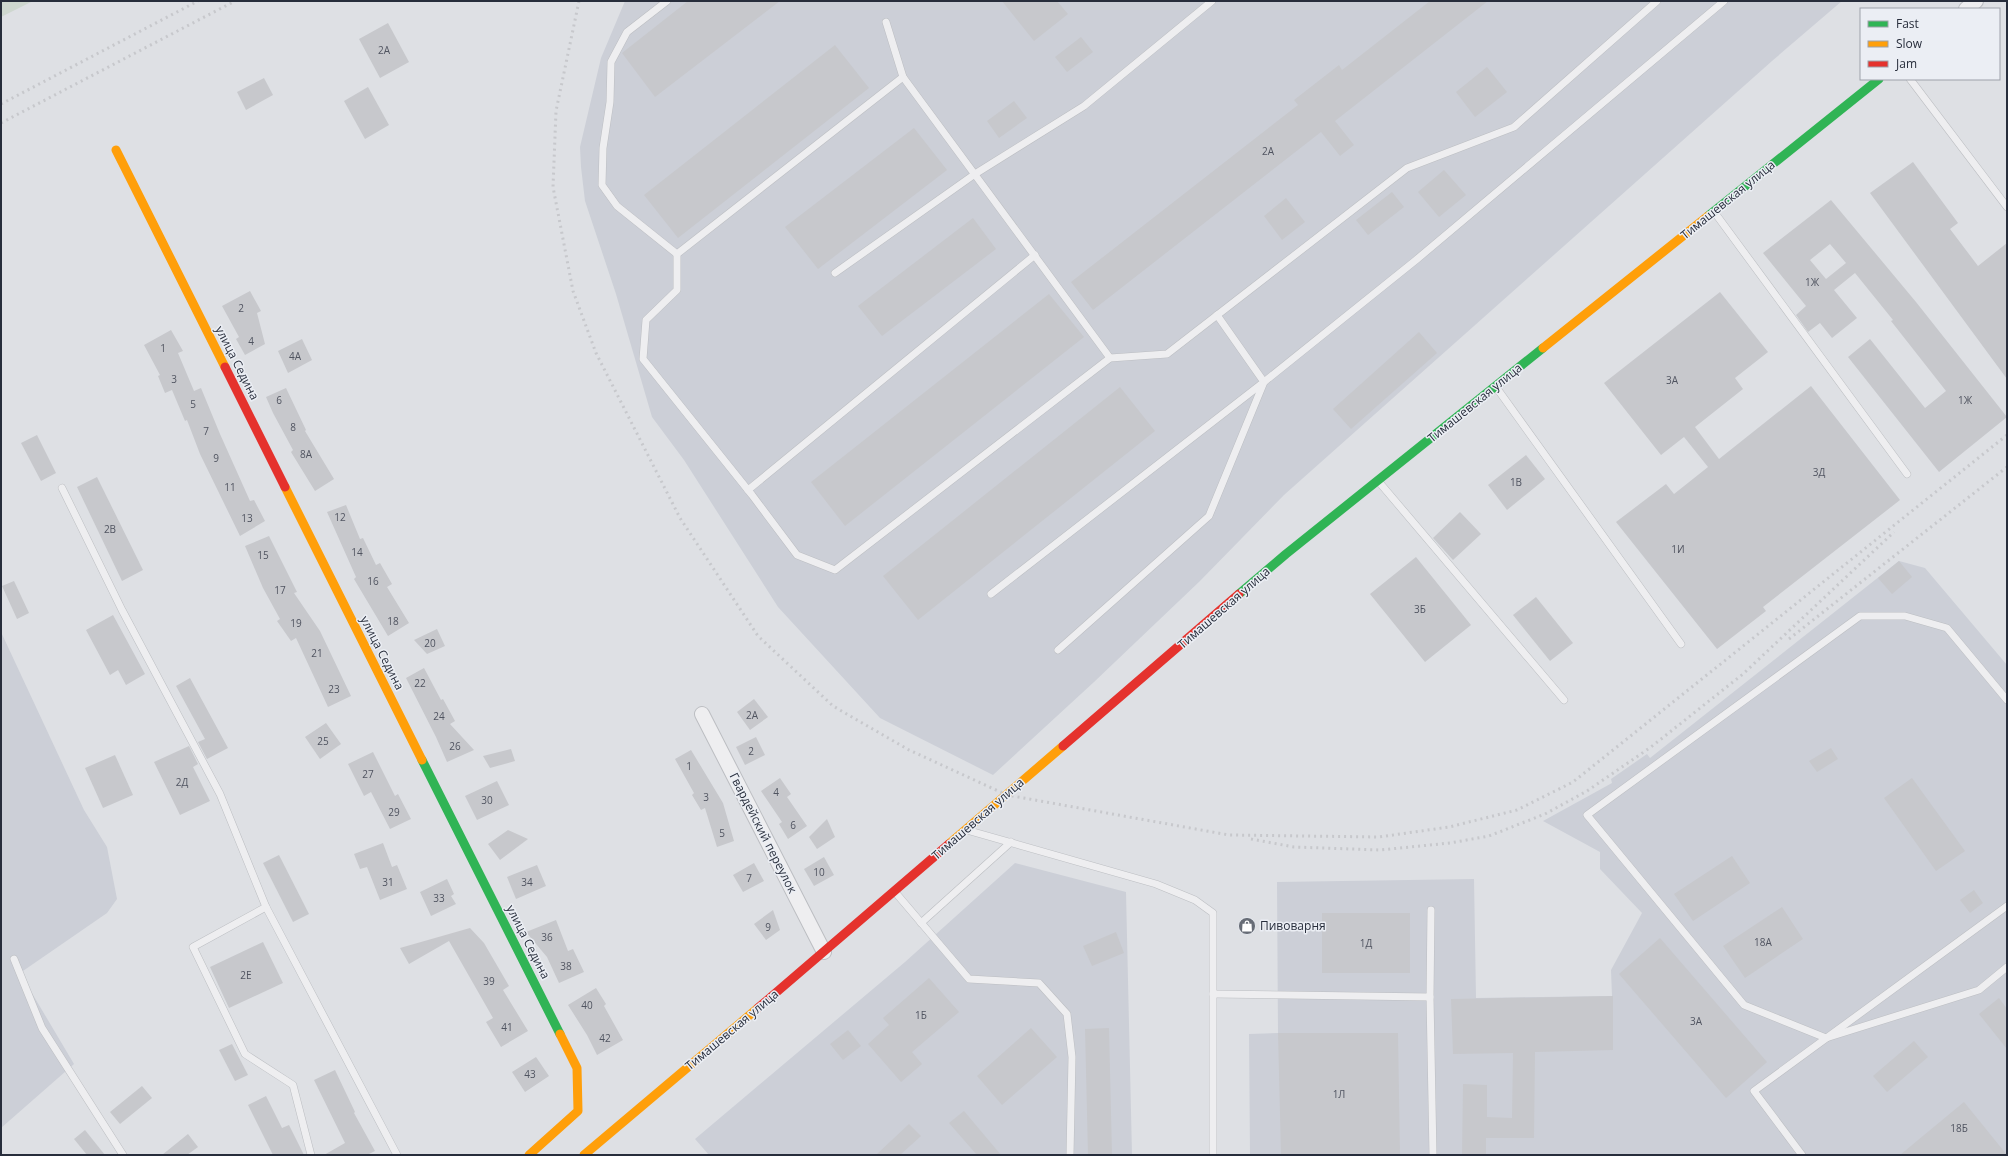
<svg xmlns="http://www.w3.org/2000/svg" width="2008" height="1156" font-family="'Open Sans',sans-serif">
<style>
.built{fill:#cccfd7}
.green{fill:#ced7cf}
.building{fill:#c7c8cc;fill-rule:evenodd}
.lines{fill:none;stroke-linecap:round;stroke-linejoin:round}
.lane-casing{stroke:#bcbec2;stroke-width:8}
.street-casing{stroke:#bcbec2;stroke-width:16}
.lane{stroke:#eeeef0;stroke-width:7}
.street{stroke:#eeeef0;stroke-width:14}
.fast{stroke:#30b455;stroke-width:9}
.slow{stroke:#ff9f0a;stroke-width:9}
.jam{stroke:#e5322d;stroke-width:9}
.rail{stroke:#c7c8cc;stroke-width:3;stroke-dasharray:2 4;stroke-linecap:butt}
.labels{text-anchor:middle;stroke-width:3;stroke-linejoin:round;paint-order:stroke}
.number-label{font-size:10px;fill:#505460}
.street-label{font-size:12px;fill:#272d3b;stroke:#ebeef4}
.poi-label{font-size:12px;fill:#272d3b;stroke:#ebeef4;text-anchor:start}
</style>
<rect width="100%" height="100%" fill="#dee0e4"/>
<g class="built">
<polygon points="625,1 1842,1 1772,61 1284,495 1200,581 1094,682 993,775 880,718 778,607 684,460 652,417 616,294 585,201 581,167 580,147 601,58"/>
<polygon points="1899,561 1925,568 2007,665 2007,1155 1250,1155 1249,1034 1278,1033 1277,882 1474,879 1476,998 1612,996 1611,970 1642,913 1600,869 1600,852 1543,821 1612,783 1611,779 1647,754 1650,758"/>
<polygon points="1,632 84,810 107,847 117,899 107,913 20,973 74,1064 1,1128"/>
<polygon points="1015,863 1126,892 1132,1155 709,1155 695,1139 905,962"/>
</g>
<polygon class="green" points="1,1 33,1 1,17"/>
<g class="building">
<polygon points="688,1 780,1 655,97 622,53"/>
<polygon points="1002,1 1057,1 1068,14 1034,41"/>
<polygon points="1430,1 1488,1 1335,121 1354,145 1340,156 1321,132 1093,310 1071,282 1298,105 1294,100 1339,65 1342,70"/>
<polygon points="388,23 409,62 380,78 359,39"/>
<polygon points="1081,37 1093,52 1067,72 1055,57"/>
<polygon points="835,45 869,88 678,238 644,195"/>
<polygon points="1487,67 1507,92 1475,117 1456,92"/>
<polygon points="264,78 273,95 246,110 237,92"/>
<polygon points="368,87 389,125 365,139 344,101"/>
<polygon points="1014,101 1027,118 999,138 987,121"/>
<polygon points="914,128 947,170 818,269 785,227"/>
<polygon points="1913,162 1958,223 1950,229 1978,266 2007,243 2007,379 1870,193"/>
<polygon points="1444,170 1466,195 1439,217 1418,192"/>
<polygon points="1392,192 1404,207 1368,235 1356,220"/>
<polygon points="1286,198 1305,222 1282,240 1264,216"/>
<path d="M1831,200L1916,302L2007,417L1939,472L1848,357L1870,339L1925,408L1946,391L1891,321L1893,320L1855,273L1834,290L1857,318L1832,338L1820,323L1808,332L1796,315L1806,306L1763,253ZM1830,244L1846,263L1826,279L1810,260Z"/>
<polygon points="973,218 996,249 882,336 858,306"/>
<polygon points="250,291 261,311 257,313 265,344 245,355 236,339 239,337 222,306"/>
<polygon points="1720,292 1768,352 1735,378 1743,389 1695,427 1719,459 1811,386 1900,500 1763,607 1766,611 1717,649 1616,522 1666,484 1674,494 1708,467 1684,437 1661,455 1604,383"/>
<polygon points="1049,294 1084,337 845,526 811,482"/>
<polygon points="171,330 183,351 178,353 194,391 201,388 220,434 250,501 254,500 265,521 240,536 200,454 187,420 185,421 172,390 165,393 158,376 160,375 144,345"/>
<polygon points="1419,332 1437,353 1351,429 1333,409"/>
<polygon points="302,339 312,360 288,373 278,351"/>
<polygon points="1120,387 1155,431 918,620 883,576"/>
<polygon points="286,388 306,430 305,431 334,479 315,491 291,452 293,450 273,413 266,397"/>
<polygon points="37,435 56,473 41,481 21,443"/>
<polygon points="1526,455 1545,479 1507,510 1488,485"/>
<polygon points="97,477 143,570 122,581 77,487"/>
<polygon points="346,505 360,539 363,538 376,565 380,563 392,584 387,587 409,623 388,636 354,579 356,577 327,512"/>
<polygon points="1460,512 1481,534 1453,560 1433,538"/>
<polygon points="269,536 297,592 294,593 320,631 351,696 328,707 296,638 291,641 277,621 280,619 263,588 245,546"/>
<polygon points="1416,557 1471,625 1425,662 1370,594"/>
<polygon points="1899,561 1912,577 1892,594 1878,578"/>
<polygon points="14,581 29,613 17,619 2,586"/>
<polygon points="1536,597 1573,643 1550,661 1513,615"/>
<polygon points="113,615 145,674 126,685 118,670 110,675 86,630"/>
<polygon points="437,629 445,646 427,654 414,640"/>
<polygon points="424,668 441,700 443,699 455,721 450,724 474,750 447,762 436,737 406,678"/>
<polygon points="190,678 228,748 207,759 198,742 205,739 176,686"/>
<polygon points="754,699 768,717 750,730 737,712"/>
<polygon points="326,723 341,744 320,759 305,737"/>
<polygon points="756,737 765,755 745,765 736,747"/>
<polygon points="189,746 198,764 193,767 210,801 180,815 154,762"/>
<polygon points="1831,748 1838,759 1817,772 1809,761"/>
<polygon points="511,749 515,761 490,768 483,756"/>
<polygon points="691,750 723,803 734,841 717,847 705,808 701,810 692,795 694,793 675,759"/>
<polygon points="373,752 395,796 398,794 411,819 390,829 371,792 364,796 348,764"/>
<polygon points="115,755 133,795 103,808 85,768"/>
<polygon points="780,778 791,794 787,797 807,826 788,839 779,824 782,822 761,791"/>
<polygon points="1912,778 1965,851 1936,871 1884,798"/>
<polygon points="497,781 509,805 477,820 465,796"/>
<polygon points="827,819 835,837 817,849 809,837"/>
<polygon points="508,830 528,839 500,860 488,844"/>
<polygon points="383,843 392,867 397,865 407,889 380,900 367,867 360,869 354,854"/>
<polygon points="279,855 309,914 293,922 263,863"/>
<polygon points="1732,856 1750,883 1693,921 1674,894"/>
<polygon points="824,857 834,875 814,886 804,869"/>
<polygon points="754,863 764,881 743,892 733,875"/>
<polygon points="537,865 546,886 516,899 507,877"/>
<polygon points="447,879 454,894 451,896 456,904 431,916 420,892"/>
<polygon points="1974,890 1983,903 1970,913 1960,900"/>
<polygon points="1782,907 1803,939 1745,978 1723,946"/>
<polygon points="773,910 780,930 766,940 754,924"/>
<rect x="1322" y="913" width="88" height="60"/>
<polygon points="556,920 568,951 573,949 584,972 559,983 547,957 526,932"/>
<polygon points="470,928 484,943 509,986 503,990 528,1031 501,1047 486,1022 493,1018 449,941 409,964 400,948"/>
<polygon points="1116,932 1124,953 1092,966 1083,946"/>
<polygon points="1660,938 1767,1062 1726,1098 1619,974"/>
<polygon points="263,942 283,983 229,1008 210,967"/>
<polygon points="929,978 959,1012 912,1052 922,1064 901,1082 868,1044 889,1025 883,1018"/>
<polygon points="596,988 606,1004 604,1006 623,1040 597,1055 587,1035 568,1005"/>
<polygon points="1613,996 1613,1050 1535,1052 1534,1138 1486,1138 1486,1155 1462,1155 1463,1084 1487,1085 1487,1117 1512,1118 1513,1053 1453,1054 1451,999"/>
<polygon points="1999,998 2007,1009 2007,1049 1979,1014"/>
<polygon points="1031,1028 1057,1057 1002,1105 977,1076"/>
<polygon points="1109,1028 1112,1155 1088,1155 1085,1029"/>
<polygon points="848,1030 861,1046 843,1060 830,1044"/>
<polygon points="1278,1033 1398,1033 1400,1155 1281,1155"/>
<polygon points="1914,1041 1928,1057 1887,1092 1873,1076"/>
<polygon points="232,1044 248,1075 235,1081 219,1050"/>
<polygon points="536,1057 549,1076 525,1092 512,1072"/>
<polygon points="335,1070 355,1112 354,1113 375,1151 367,1155 324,1155 345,1143 314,1080"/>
<polygon points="142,1086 152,1098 120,1124 110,1112"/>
<polygon points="266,1096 282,1128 289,1125 304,1155 273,1155 248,1105"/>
<polygon points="1964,1102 2007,1155 1900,1155"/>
<polygon points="964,1111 1001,1155 977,1155 949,1123"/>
<polygon points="909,1124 921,1136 900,1155 876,1155"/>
<polygon points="85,1130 105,1155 87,1155 74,1139"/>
<polygon points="188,1134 198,1147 187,1155 162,1155"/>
</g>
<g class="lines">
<g class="lane-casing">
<g id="lane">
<polyline points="667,1 627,32 611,62 610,102 603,148 602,185 617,206 677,254"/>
<polyline points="886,22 903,77 1110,358"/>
<polyline points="903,77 677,254 677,290 646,320 643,359 752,495 797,555 835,570 1110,358 1167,354 1407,168 1514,127 1657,1"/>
<polyline points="1910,79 2007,207"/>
<polyline points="1715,213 1907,474"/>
<polyline points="835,273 975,174 1084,106 1212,1"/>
<polyline points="1496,387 1681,644"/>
<polyline points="1379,482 1564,700"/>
<polyline points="62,488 122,610 220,794 266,907 397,1155"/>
<polyline points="748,490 1035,255"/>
<polyline points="991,594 1264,382 1217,315"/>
<polyline points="1058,650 1209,516 1264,382 1416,260 1724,1"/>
<polyline points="2007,700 1947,628 1905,616 1860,616 1587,815 1744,1005 1826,1038 1979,990 2007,967"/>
<polyline points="970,831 1156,884 1195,900 1213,913 1213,1155"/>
<polyline points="895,892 969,979 1039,983 1067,1014 1072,1057 1070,1155"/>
<polyline points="266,907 193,947 245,1054 293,1085 311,1155"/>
<polyline points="1431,910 1430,997 1433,1155"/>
<polyline points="921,923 1011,842"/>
<polyline points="14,959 42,1028 123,1155"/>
<polyline points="1213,994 1430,997"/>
<polyline points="1802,1155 1754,1091 2007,906"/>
</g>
</g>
<g class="street-casing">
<g id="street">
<polyline points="1966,9 1976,1"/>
<polyline points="702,714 824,952"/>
</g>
</g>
<use href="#lane" class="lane"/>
<use href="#street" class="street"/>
<g class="fast">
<polyline points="1708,216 1879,79"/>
<polyline points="1239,594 1286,554 1543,348"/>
<polyline points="422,760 560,1034"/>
</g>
<g class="slow">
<polyline points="116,150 225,367"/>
<polyline points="1543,348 1708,216"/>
<polyline points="285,487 422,760"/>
<polyline points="949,844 1063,746"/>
<polyline points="529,1155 578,1111 577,1068 560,1034"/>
<polyline points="584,1155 758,1008"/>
</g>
<g class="jam">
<polyline points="225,367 285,487"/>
<polyline points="1063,746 1239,594"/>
<polyline points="758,1008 949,844"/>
</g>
<g class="rail">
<polyline points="579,1 556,111 553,187 573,291 596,353 680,518 758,636 833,706 909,750 1007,795 1229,835 1379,837 1449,827 1517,810 1573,782 2007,435"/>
<polyline points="1,104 198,1"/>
<polyline points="1,123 235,1"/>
<polyline points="1789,639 2007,467"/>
<polyline points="1251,839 1294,847 1380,850 1450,843 1489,836 1545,814 1587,791 1651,747 1743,674 1894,532"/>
</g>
</g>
<defs>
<g id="shop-disc" transform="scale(0.9)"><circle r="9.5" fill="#676c76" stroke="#ebeef4"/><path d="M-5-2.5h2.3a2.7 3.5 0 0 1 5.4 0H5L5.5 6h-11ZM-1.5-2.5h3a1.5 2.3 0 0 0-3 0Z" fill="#fff"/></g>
</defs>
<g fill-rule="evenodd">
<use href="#shop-disc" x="1247" y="926"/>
</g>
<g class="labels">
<g class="number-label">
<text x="384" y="54">2А</text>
<text x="1268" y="155">2А</text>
<text x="1812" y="286">1Ж</text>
<text x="241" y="312">2</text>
<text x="251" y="345">4</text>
<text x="163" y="352">1</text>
<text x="295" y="360">4А</text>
<text x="174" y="383">3</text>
<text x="1672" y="384">3А</text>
<text x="279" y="404">6</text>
<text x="1965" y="404">1Ж</text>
<text x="193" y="408">5</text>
<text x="293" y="431">8</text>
<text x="206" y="435">7</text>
<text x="306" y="458">8А</text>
<text x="216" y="462">9</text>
<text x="1819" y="476">3Д</text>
<text x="1516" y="486">1В</text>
<text x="230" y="491">11</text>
<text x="340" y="521">12</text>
<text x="247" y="522">13</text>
<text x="110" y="533">2В</text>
<text x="1678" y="553">1И</text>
<text x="357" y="556">14</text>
<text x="263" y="559">15</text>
<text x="373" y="585">16</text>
<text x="280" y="594">17</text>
<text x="1420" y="613">3Б</text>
<text x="393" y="625">18</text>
<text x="296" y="627">19</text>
<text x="430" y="647">20</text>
<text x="317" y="657">21</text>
<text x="420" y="687">22</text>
<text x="334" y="693">23</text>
<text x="752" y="719">2А</text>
<text x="439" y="720">24</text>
<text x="323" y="745">25</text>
<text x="455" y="750">26</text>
<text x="751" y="755">2</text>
<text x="689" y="770">1</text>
<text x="368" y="778">27</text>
<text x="182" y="786">2Д</text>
<text x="776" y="796">4</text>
<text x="706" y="801">3</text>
<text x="487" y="804">30</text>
<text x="394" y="816">29</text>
<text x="793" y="829">6</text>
<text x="722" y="837">5</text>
<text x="819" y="876">10</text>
<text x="749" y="882">7</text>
<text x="388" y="886">31</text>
<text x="527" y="886">34</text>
<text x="439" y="902">33</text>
<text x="768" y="931">9</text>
<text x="547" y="941">36</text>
<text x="1763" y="946">18А</text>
<text x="1366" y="947">1Д</text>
<text x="566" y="970">38</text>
<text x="246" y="979">2Е</text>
<text x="489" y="985">39</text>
<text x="587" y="1009">40</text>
<text x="921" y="1019">1Б</text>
<text x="1696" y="1025">3А</text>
<text x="507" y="1031">41</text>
<text x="605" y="1042">42</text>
<text x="530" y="1078">43</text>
<text x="1339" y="1098">1Л</text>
<text x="1959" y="1132">18Б</text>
</g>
<g class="street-label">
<text transform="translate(1728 200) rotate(-39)" y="4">Тимашевская улица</text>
<text transform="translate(237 363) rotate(63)" y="4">улица Седина</text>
<text transform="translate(1475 403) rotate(-39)" y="4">Тимашевская улица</text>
<text transform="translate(1224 608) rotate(-41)" y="4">Тимашевская улица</text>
<text transform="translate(382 653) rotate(63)" y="4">улица Седина</text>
<text transform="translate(978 819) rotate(-41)" y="4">Тимашевская улица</text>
<text transform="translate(763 833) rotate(63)" y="4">Гвардейский переулок</text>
<text transform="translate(528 942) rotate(63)" y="4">улица Седина</text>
<text transform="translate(732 1030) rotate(-40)" y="4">Тимашевская улица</text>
</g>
<g class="poi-label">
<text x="1260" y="930">Пивоварня</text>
</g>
</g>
<rect width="2008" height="1156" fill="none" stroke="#272d3b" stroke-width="4"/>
<rect x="1860" y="8" width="140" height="72" fill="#ebeef4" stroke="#9da1aa"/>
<rect x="1868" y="21" width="20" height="6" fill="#30b455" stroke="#9da1aa"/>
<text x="1896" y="28" font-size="12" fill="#272d3b">Fast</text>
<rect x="1868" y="41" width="20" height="6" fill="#ff9f0a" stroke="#9da1aa"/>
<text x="1896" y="48" font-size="12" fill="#272d3b">Slow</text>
<rect x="1868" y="61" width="20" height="6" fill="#e5322d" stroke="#9da1aa"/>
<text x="1896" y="68" font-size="12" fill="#272d3b">Jam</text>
</svg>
